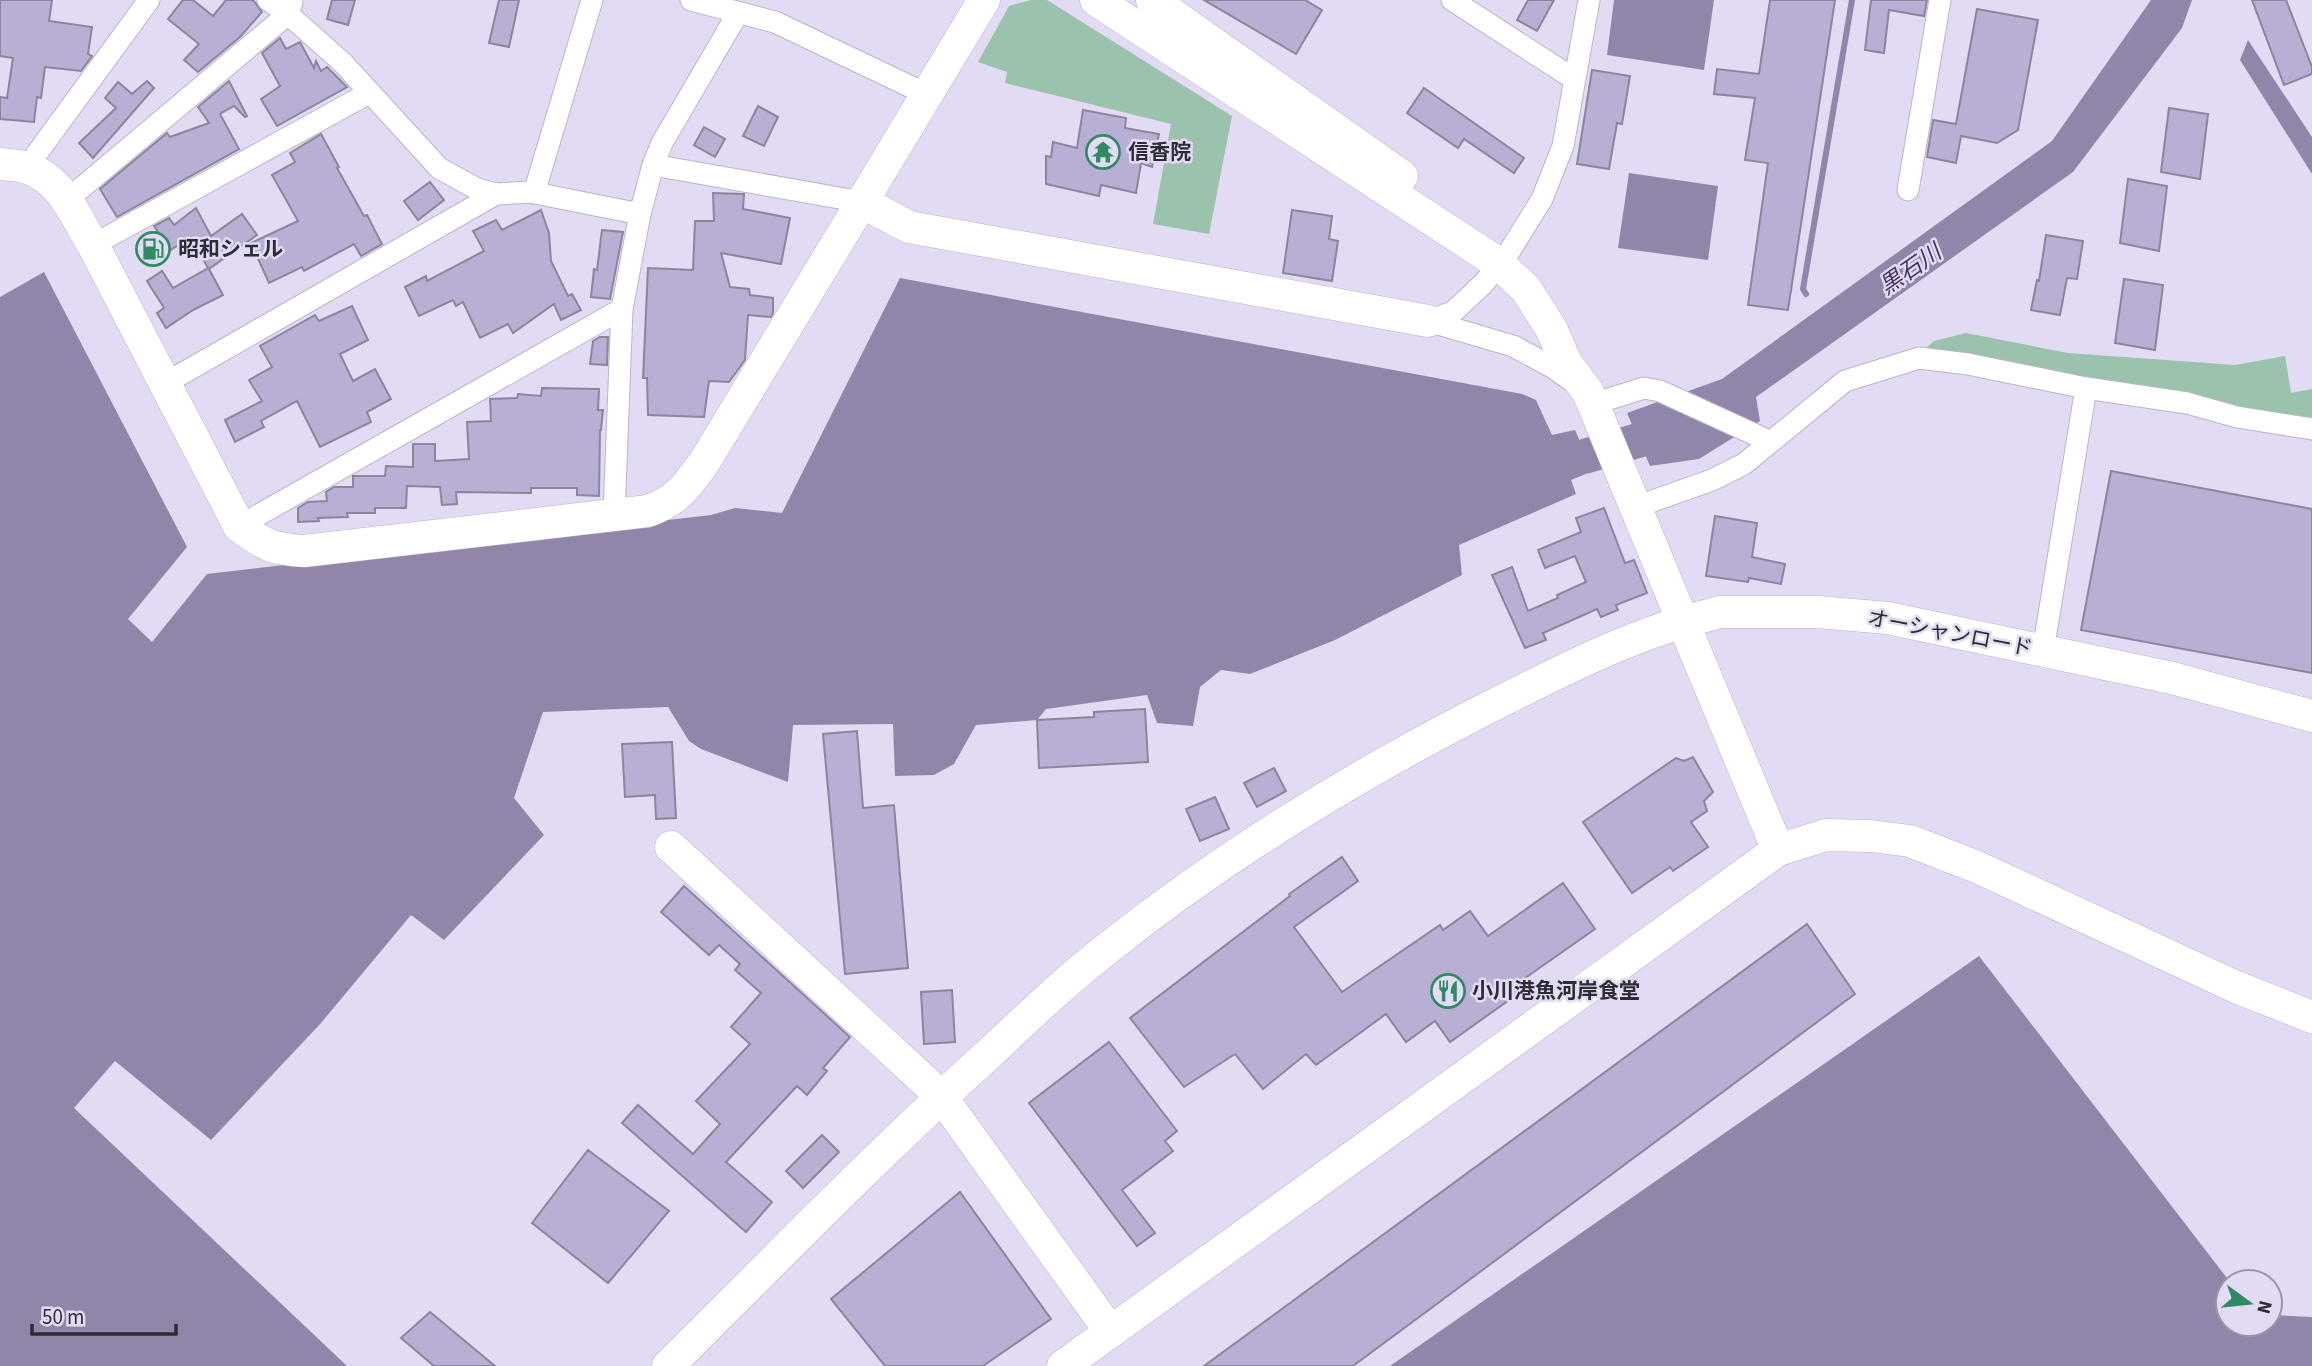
<svg xmlns="http://www.w3.org/2000/svg" width="2312" height="1366" font-family="'Source Sans 3','Noto Sans JP',sans-serif">
<style>
.green{fill:#9bc2ad}
.water{fill:#9186a9}
.lines{fill:none;stroke-linecap:round;stroke-linejoin:round}
.stream{stroke:#9186a9;stroke-width:6}
.river{stroke:#9186a9;stroke-width:35}
.building{fill:#b9aed3;stroke:#8c859b;stroke-width:2}
.street-casing{stroke:#bab4cb;stroke-width:23}
.secondary-casing{stroke:#bab4cb;stroke-width:33}
.street{stroke:#fff;stroke-width:21}
.secondary{stroke:#fff;stroke-width:32}
.labels{text-anchor:middle;stroke-width:5;stroke-linejoin:round;paint-order:stroke}
.poi-label{font-size:21px;font-weight:bold;fill:#2d2b34;stroke:#e2dbf3;text-anchor:start}
.street-label{font-size:21px;fill:#2d2b34;stroke:#e2dbf3}
.water-label{font-size:23px;font-style:italic;fill:#453364;stroke:#e2dbf3}
</style>
<rect width="100%" height="100%" fill="#e2dbf3"/>
<g class="green">
<polygon points="1031,0 1047,0 1232,116 1209,234 1153,224 1171,124 1005,83 1007,72 978,62 1009,6"/>
<polygon points="1966,333 2068,353 2235,365 2285,356 2291,393 2312,389 2312,419 1919,354 1934,341"/>
</g>
<g class="water">
<polygon points="1614,0 1714,0 1704,70 1607,55"/>
<polygon points="2151,0 2192,0 2182,28 2073,172 1756,397 1760,421 1699,459 1650,466 1627,413 1722,379 2052,141"/>
<polygon points="2248,40 2312,137 2312,174 2240,60"/>
<polygon points="1629,173 1718,186 1708,260 1618,248"/>
<polygon points="44,272 187,547 128,619 152,642 207,574 711,515 735,508 782,513 900,278 1522,394 1536,400 1552,435 1575,430 1593,471 1571,480 1576,494 1459,545 1462,575 1335,640 1250,674 1221,670 1200,687 1193,726 1157,723 1147,695 1046,709 1037,720 976,725 954,764 934,775 895,776 893,724 793,725 788,782 701,749 689,741 668,707 543,712 514,798 544,835 444,940 411,915 321,1023 211,1140 115,1061 74,1108 347,1366 0,1366 0,297"/>
<polygon points="1979,956 2230,1282 2228,1282 2228,1324 2270,1324 2270,1315 2312,1317 2312,1366 1390,1366"/>
</g>
<g class="lines">
<polyline class="stream" points="1806,294 1803,289 1852,0"/>
<polyline class="river" points="1586,456 1683,427"/>
</g>
<g class="building">
<polygon points="0,0 52,0 49,21 92,27 88,54 92,56 81,71 45,67 41,98 37,97 34,122 0,119 0,97 7,98 13,58 0,56"/>
<polygon points="183,0 193,0 213,16 226,0 253,0 262,12 240,37 198,72 184,60 199,44 168,19"/>
<polygon points="332,0 355,0 348,25 327,19"/>
<polygon points="499,0 519,0 509,47 489,43"/>
<polygon points="1204,0 1305,0 1322,10 1296,54"/>
<polygon points="1528,0 1554,0 1537,31 1517,20"/>
<polygon points="1770,0 1835,0 1788,310 1748,305 1768,163 1745,160 1755,98 1714,94 1717,69 1759,74"/>
<polygon points="1871,0 1927,0 1924,16 1889,10 1884,53 1865,50"/>
<polygon points="2252,0 2286,0 2312,67 2312,74 2284,85"/>
<polygon points="1977,9 2038,20 2018,130 1997,143 1961,136 1956,163 1927,157 1933,120 1956,124"/>
<polygon points="280,38 286,49 300,42 314,68 316,61 321,71 327,67 347,87 277,126 261,99 280,86 262,53"/>
<polygon points="1592,70 1630,76 1622,124 1617,123 1609,169 1577,164"/>
<polygon points="147,81 154,88 93,158 79,143 116,108 105,98 118,82 132,94"/>
<polygon points="229,81 247,116 245,117 234,106 220,114 239,149 117,217 100,189 167,133 170,137 209,123 198,107"/>
<polygon points="1424,88 1524,158 1514,173 1464,139 1458,148 1407,113"/>
<polygon points="758,106 778,117 764,146 743,136"/>
<polygon points="2169,108 2208,114 2200,179 2161,172"/>
<polygon points="1083,110 1126,118 1125,128 1159,134 1152,167 1141,163 1136,193 1101,185 1099,196 1046,184 1046,156 1051,157 1053,142 1077,148"/>
<polygon points="704,127 725,139 715,157 694,145"/>
<polygon points="321,134 339,167 337,168 364,216 367,215 382,244 361,256 354,244 304,271 302,267 269,283 251,243 298,221 272,175 295,162 290,153"/>
<polygon points="2128,179 2167,186 2159,251 2120,243"/>
<polygon points="430,182 444,200 418,220 404,201"/>
<polygon points="713,193 744,194 743,209 790,218 781,264 721,253 730,287 749,289 750,295 773,298 773,313 771,317 748,315 745,360 729,382 709,381 704,417 648,415 647,378 643,378 648,268 693,270 695,221 714,221"/>
<polygon points="196,208 211,236 242,214 257,235 209,269 223,295 193,310 166,328 157,313 164,308 147,281 162,271 173,288 208,268 191,237 147,265 137,249 160,235 154,226 169,218 174,225"/>
<polygon points="541,210 549,233 551,261 568,296 572,294 581,310 561,320 554,304 513,333 508,324 480,338 463,302 456,306 453,300 419,316 405,287 426,276 427,281 484,251 473,231 496,220 502,230"/>
<polygon points="1292,210 1332,216 1329,239 1338,241 1332,281 1283,273"/>
<polygon points="602,230 623,232 610,299 591,297 594,269 597,270"/>
<polygon points="2046,235 2083,241 2077,279 2067,278 2060,315 2031,310 2037,280 2039,281"/>
<polygon points="2124,279 2163,285 2155,350 2115,343"/>
<polygon points="352,306 368,340 340,354 353,381 375,369 391,399 367,412 371,422 320,447 297,401 261,421 264,427 235,442 225,420 262,401 249,380 272,367 260,346 315,315 319,321"/>
<polygon points="600,337 608,337 607,365 590,364 593,341"/>
<polygon points="542,388 599,389 598,410 603,410 601,430 600,430 599,496 577,495 577,488 531,488 531,493 456,492 457,504 442,505 440,487 407,486 406,508 375,508 375,513 347,513 348,517 318,518 319,521 298,522 298,508 308,502 327,501 326,492 334,487 353,487 353,476 385,476 386,466 413,467 413,444 435,444 435,461 469,459 467,422 491,421 490,399 517,398 518,394 541,396"/>
<polygon points="2111,471 2312,509 2312,673 2081,630"/>
<polygon points="1604,508 1625,563 1634,560 1647,593 1616,605 1618,610 1601,617 1597,609 1543,633 1546,640 1525,648 1492,575 1512,567 1528,611 1558,598 1557,595 1586,582 1575,556 1545,568 1538,550 1581,532 1576,518"/>
<polygon points="1715,516 1757,523 1752,557 1785,564 1781,584 1749,578 1748,582 1706,576"/>
<polygon points="1145,709 1148,762 1039,768 1037,720 1094,717 1094,712"/>
<polygon points="857,731 863,808 894,805 908,968 845,974 823,734"/>
<polygon points="672,742 676,818 656,819 655,795 625,797 622,744"/>
<polygon points="1693,757 1713,792 1704,801 1707,811 1691,822 1708,847 1673,871 1670,867 1632,893 1583,822 1676,758 1684,761"/>
<polygon points="1274,768 1286,791 1257,807 1244,783"/>
<polygon points="1215,797 1229,829 1200,841 1186,809"/>
<polygon points="1342,857 1358,881 1294,927 1342,992 1440,925 1443,930 1470,911 1488,936 1563,883 1595,929 1521,981 1526,988 1450,1042 1435,1021 1406,1042 1386,1014 1316,1065 1306,1054 1263,1089 1235,1054 1184,1087 1130,1018 1290,896 1289,894"/>
<polygon points="684,886 850,1037 823,1068 827,1071 807,1095 797,1086 726,1162 772,1202 746,1232 622,1123 638,1105 693,1154 720,1124 696,1101 750,1044 731,1027 761,993 735,970 740,964 719,945 709,955 661,912"/>
<polygon points="1807,924 1855,994 1353,1366 1204,1366"/>
<polygon points="952,990 955,1042 924,1044 921,992"/>
<polygon points="1109,1042 1177,1131 1165,1141 1173,1151 1122,1190 1155,1233 1137,1246 1029,1103"/>
<polygon points="822,1135 839,1152 803,1188 786,1171"/>
<polygon points="588,1150 669,1211 608,1283 532,1223"/>
<polygon points="960,1192 1051,1319 983,1366 885,1366 831,1299"/>
<polygon points="430,1312 495,1366 434,1366 401,1338"/>
</g>
<g class="lines">
<g class="street-casing">
<g id="street">
<polyline points="268,0 288,14 343,63 439,168 477,189 496,194 530,192 640,214"/>
<polyline points="691,0 775,22 926,94"/>
<polyline points="1452,0 1574,79"/>
<polyline points="653,165 862,202"/>
<polyline points="27,167 149,0"/>
<polyline points="1908,190 1940,0"/>
<polyline points="534,193 592,0"/>
<polyline points="67,200 288,14 292,2"/>
<polyline points="93,245 369,93"/>
<polyline points="1428,321 1453,312 1484,283 1509,252 1542,199 1563,146 1589,0"/>
<polyline points="1428,321 1513,346 1552,367 1572,381"/>
<polyline points="164,384 496,194"/>
<polyline points="1593,404 1644,388 1660,391 1771,442"/>
<polyline points="1636,507 1712,480 1744,464 1845,381 1919,358 1968,364 2086,388 2187,403 2237,417 2312,429"/>
<polyline points="614,515 622,309 640,214 653,165 662,143 738,13"/>
<polyline points="239,526 622,309"/>
<polyline points="2043,651 2086,388"/>
</g>
</g>
<g class="secondary-casing">
<g id="secondary">
<polyline points="1096,0 1498,263 1526,289 1552,330 1566,363 1588,392 1683,622 1720,612 1818,612 1888,618 2172,678 2312,716"/>
<polyline points="1152,0 1402,176"/>
<path d="M0,164C9,165 19,165 27,168C62,179 75,216 93,245L239,526C265,546 272,549 304,551L648,511C678,500 687,486 705,461L862,202L909,227L1428,321"/>
<polyline points="862,202 984,0"/>
<polyline points="671,847 941,1096 1110,1331"/>
<path d="M668,1366C775,1260 881,1151 993,1050C1030,1015 1068,979 1108,948C1220,859 1341,784 1468,718C1537,683 1610,644 1683,622L1778,850"/>
<polyline points="1063,1366 1778,850 1826,835 1871,836 1910,841 1977,867 2236,987 2312,1017"/>
</g>
</g>
<use href="#street" class="street"/>
<use href="#secondary" class="secondary"/>
</g>
<defs>
<g id="temple-ring" transform="scale(1.75)"><circle r="9.5" fill="#e2dbf3" stroke="#2e8b62" stroke-width="1.5"/><path d="M0-6L5-2H3V0L6.5 2.5H4V6H1.5V3h-3V6H-4V2.5H-6.5L-3 0V-2H-5Z" fill="#2e8b62"/></g>
<g id="fuel-ring" transform="scale(1.75)"><circle r="9.5" fill="#e2dbf3" stroke="#2e8b62" stroke-width="1.5"/><path d="M-5.5-6h7V0h2V4h1.3V-2.5L3-4.5l.8-.8L6-3V5H2.5V1h-1V6h-7ZM-4.2-4.7v3.2H.2V-4.7Z" fill="#2e8b62"/></g>
<g id="restaurant-ring" transform="scale(1.75)"><circle r="9.5" fill="#e2dbf3" stroke="#2e8b62" stroke-width="1.5"/><path d="M-5-6h1v4h1v-4h1v4h1v-4h1v5L-1.5 .5V6h-2V.5L-5-1ZM5-6V6H3V1.5H1.5Q1.5-4 5-6Z" fill="#2e8b62"/></g>
</defs>
<g fill-rule="evenodd">
<use href="#temple-ring" x="1103" y="152"/>
<use href="#fuel-ring" x="153" y="249"/>
<use href="#restaurant-ring" x="1448" y="991"/>
</g>
<g class="labels">
<g class="poi-label">
<text x="1128" y="159">信香院</text>
<text x="178" y="256">昭和シェル</text>
<text x="1472" y="998">小川港魚河岸食堂</text>
</g>
<g class="street-label">
<text transform="translate(1950 633) rotate(11)" y="7">オーシャンロード</text>
</g>
<g class="water-label">
<text transform="translate(1910 269) rotate(-35)" y="8">黒石川</text>
</g>
</g>
<g transform="translate(2249 1303) rotate(105)"><circle r="33" fill="#e2dbf3" stroke="#9a95a7" stroke-width="2"/>
<path d="M0-5L12 26L0 18L-12 26Z" fill="#2e8b62"/>
<text y="-10" font-size="19" font-weight="bold" text-anchor="middle" fill="#2d2b34">N</text>
</g>
<path d="M32 1324v10h144v-10" fill="none" stroke="#2d2b34" stroke-width="3.5"/>
<text x="42" y="1324" font-size="21" fill="#2d2b34" stroke="#e2dbf3" stroke-width="5" paint-order="stroke">50 m</text>
</svg>
